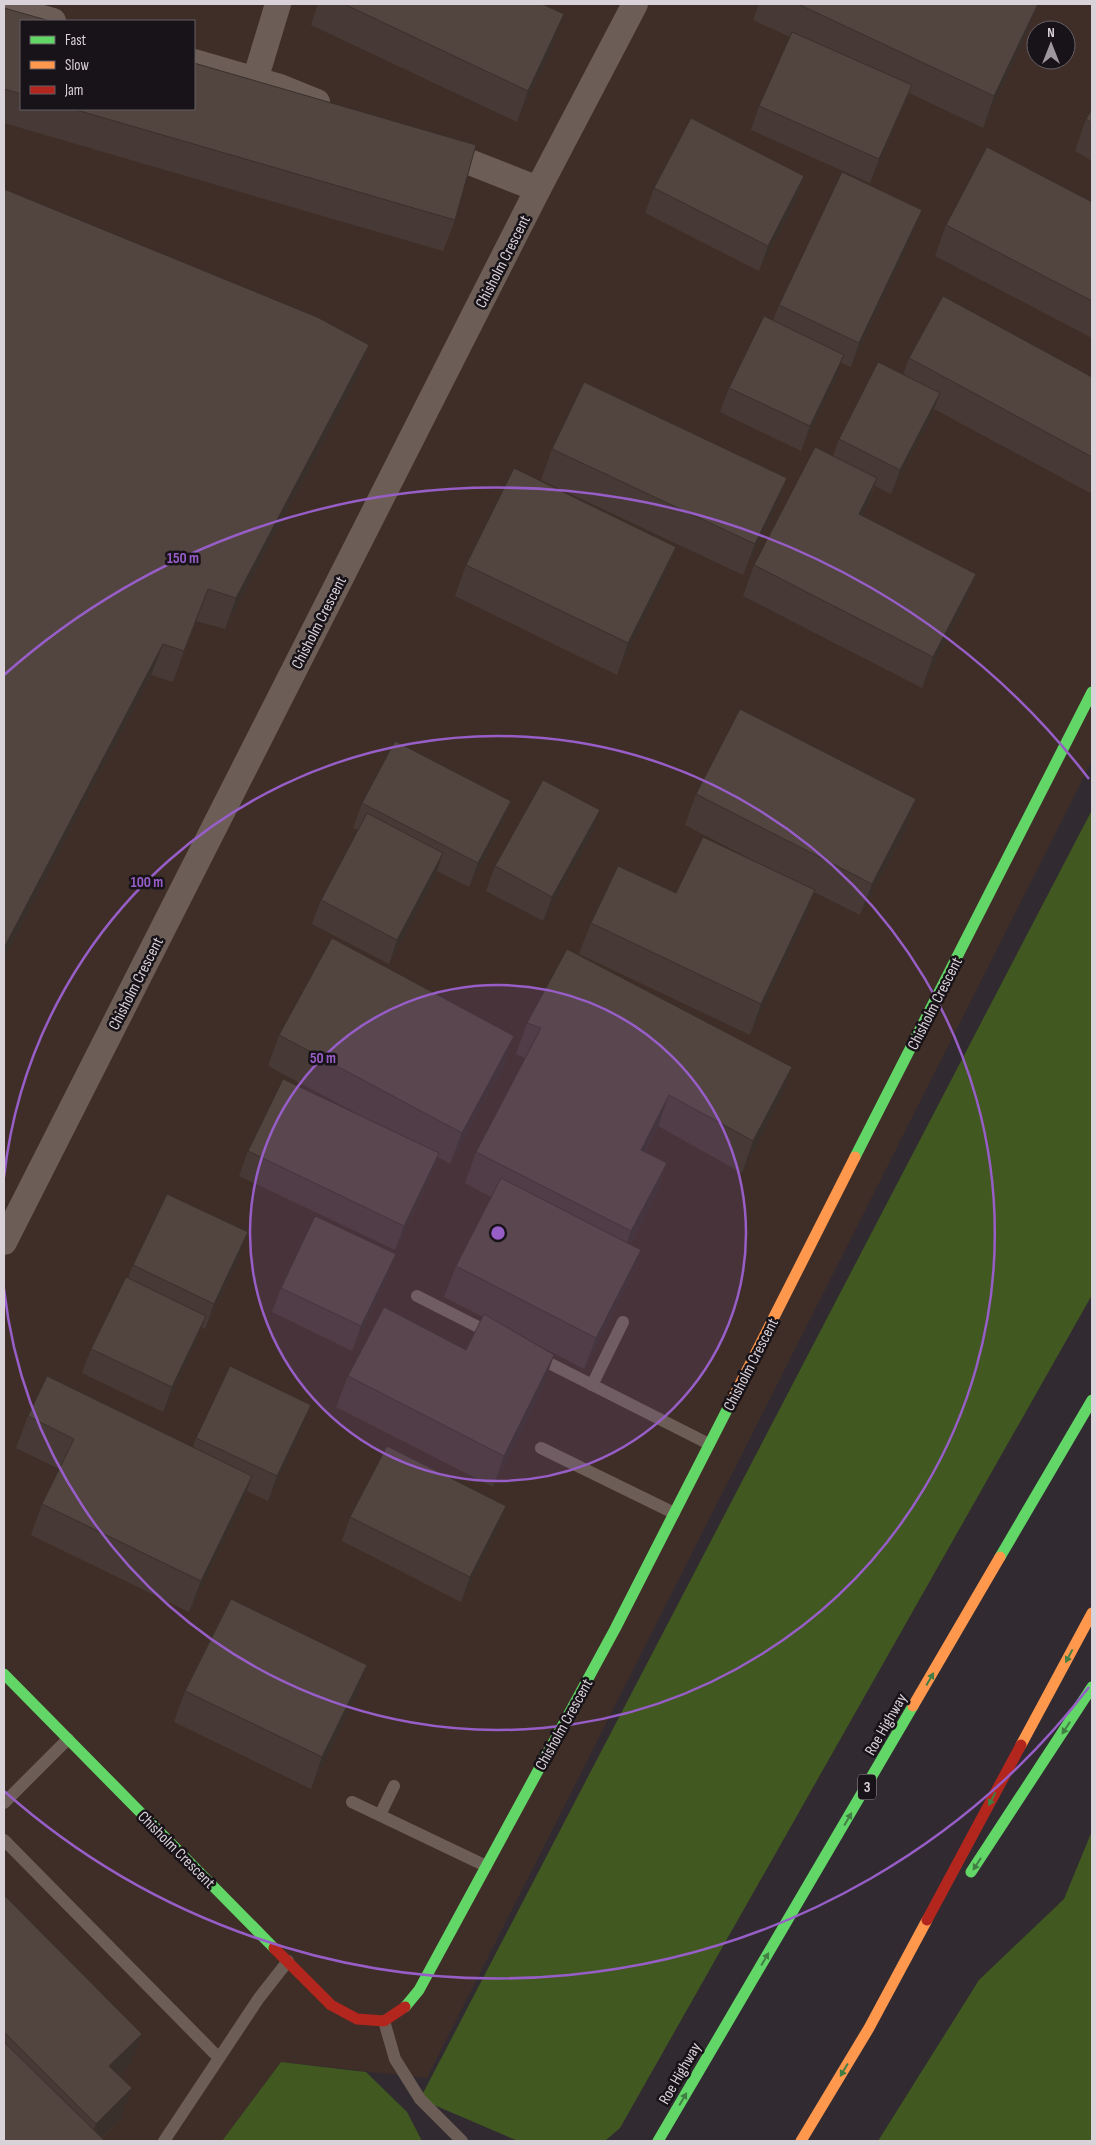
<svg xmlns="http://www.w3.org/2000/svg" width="1096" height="2145" font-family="'Sofia Sans Condensed',sans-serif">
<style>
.industrial{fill:#3f2e27;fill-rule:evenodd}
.green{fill:#415821}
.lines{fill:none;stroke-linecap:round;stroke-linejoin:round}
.lane{stroke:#6c5e56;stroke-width:12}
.street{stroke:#6c5e56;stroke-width:26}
.fast{stroke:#63d668;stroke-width:11}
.slow{stroke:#ff974d;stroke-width:11}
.jam{stroke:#b3261e;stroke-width:11}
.wall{fill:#473a36}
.shaded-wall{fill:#39302c}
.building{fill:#52443f;stroke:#39302c}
.oneway{fill:#417e44}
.ring{fill:none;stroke:#975ec7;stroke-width:2.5}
.labels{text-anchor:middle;stroke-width:5;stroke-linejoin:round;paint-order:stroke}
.shield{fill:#181318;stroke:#9f999f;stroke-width:1}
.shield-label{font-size:15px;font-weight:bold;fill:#d9d2d9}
.street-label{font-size:16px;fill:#d9d2d9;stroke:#181318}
.centre{fill:#975ec7;stroke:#181318;stroke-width:2.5}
.ring-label{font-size:15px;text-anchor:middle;font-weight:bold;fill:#975ec7;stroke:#181318;stroke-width:5;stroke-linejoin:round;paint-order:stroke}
</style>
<rect width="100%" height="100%" fill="#312b31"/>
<path class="industrial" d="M4,4H1092V761L427,2078L281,2062L222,2141H4ZM21,21H194V109H21ZM1036,30H1066V60H1036Z"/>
<g class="green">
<polygon points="1092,810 1092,1295 620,2128 605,2141 518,2141 420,2099"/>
<polygon points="1092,1831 1092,2141 878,2141 979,1980 1064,1899"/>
<polygon points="281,2062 366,2072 407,2112 422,2141 222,2141"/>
</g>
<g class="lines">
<g class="lane">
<polyline points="417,1296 492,1334"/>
<polyline points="537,1357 709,1444"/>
<polyline points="592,1385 623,1322"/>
<polyline points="541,1448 674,1513"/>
<polyline points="352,1802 486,1866"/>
<polyline points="4,1803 68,1739"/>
<polyline points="380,1815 394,1786"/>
<polyline points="4,1840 219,2058"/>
<polyline points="384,2021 395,2059 420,2099 462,2141"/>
<polyline points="164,2141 259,1998 288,1961"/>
</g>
<g class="street">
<polyline points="4,7 53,21"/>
<polyline points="194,62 280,87 317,102"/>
<polyline points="255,80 278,4"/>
<polyline points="439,150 538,189"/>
<polyline points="4,1242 538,189 635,4"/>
</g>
<g class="fast">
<polyline points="855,1157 1092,692"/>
<polyline points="1000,1557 1092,1400"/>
<polyline points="4,1674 274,1948"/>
<polyline points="971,1872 1092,1687"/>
<polyline points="405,2007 419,1990 615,1629 731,1402"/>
<polyline points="658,2141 913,1706"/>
</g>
<g class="slow">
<polyline points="731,1402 855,1157"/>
<polyline points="913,1706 1000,1557"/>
<polyline points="1021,1745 1092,1613"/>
<polyline points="801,2141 869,2028 927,1920"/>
</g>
<g class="jam">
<polyline points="927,1920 1021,1745"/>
<polyline points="274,1948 331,2005 357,2019 384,2021 405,2007"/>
</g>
</g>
<g class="wall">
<polygon points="318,4 542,4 553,45 517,122 311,25"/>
<polygon points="759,4 1038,4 1028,31 983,128 909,93 903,109 870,183 751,130 759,106 790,37 753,20"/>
<polygon points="4,8 21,21 21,109 194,109 455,220 443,251 4,123"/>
<polygon points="1092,109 1092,161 1075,151 1086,119"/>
<polygon points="804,176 796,200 759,271 645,213 654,188"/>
<polygon points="4,189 369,345 358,376 225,629 196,621 173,682 151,675 4,958"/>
<polygon points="1092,202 1092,338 935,256 946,225"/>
<polygon points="922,210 913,234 851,367 841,363 836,379 801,451 720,412 729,388 773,321 779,305"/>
<polygon points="909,358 1092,377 1092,494 934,409 931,417 891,494 875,486 866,509 862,516 976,574 964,605 922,688 743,596 754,565 833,456 839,439 903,375"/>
<polygon points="552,449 787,478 775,509 743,575 541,480"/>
<polygon points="676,547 664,578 617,675 455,596 466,565"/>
<polygon points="696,794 916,799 905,831 860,915 814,892 804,921 750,1035 579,954 591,923 760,864 685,825"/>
<polygon points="511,801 502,826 469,887 437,871 435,877 389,964 312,924 321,900 358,830 353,828 362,803"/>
<polygon points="591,835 543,921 486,891 495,866"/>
<polygon points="527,1023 781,1098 742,1173 658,1126 645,1152 667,1163 656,1194 630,1244 629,1281 584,1369 536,1344 554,1355 543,1386 493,1487 336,1407 348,1376 466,1350 483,1317 444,1297 456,1266 491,1197 465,1183 476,1152 525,1058 516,1054"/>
<polygon points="279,1035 514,1036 503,1067 450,1164 438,1157 430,1178 395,1250 239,1176 248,1151 354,1112 268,1066"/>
<polygon points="239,1257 205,1329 202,1327 197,1340 163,1412 82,1373 91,1349 128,1278 133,1265"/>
<polygon points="387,1279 352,1351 272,1312 281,1288"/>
<polygon points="28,1416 193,1447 196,1438 302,1429 268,1501 247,1491 241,1507 189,1612 31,1535 42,1504 59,1469 16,1448"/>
<polygon points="350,1517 497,1531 461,1602 342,1541"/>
<polygon points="185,1691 356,1697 311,1789 174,1722"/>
<polygon points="4,1895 142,2034 130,2065 119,2076 132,2088 120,2120 102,2138 4,2141"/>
</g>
<g class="shaded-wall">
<polygon points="1038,4 1028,31 983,128 994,96"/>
<polygon points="564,14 553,45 517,122 528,91"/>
<polygon points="912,85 903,109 870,183 879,159"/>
<polygon points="804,176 796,200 759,271 768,246"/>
<polygon points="922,210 913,234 851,367 859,343"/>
<polygon points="369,345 358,376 225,629 236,598"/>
<polygon points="844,355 836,379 801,451 810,426"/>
<polygon points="940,393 931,417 891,494 900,470"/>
<polygon points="787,478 775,509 743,575 755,544"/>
<polygon points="877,478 866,509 847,546 859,514"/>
<polygon points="676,547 664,578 617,675 628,643"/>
<polygon points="976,574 964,605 922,688 933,657"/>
<polygon points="208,589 196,621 173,682 184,651"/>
<polygon points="163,644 151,675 4,958 4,948"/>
<polygon points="916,799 905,831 860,915 872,884"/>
<polygon points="511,801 502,826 469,887 478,863"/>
<polygon points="600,810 591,835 543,921 552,897"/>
<polygon points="443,853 435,877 389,964 397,940"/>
<polygon points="815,890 804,921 750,1035 761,1004"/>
<polygon points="514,1036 503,1067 450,1164 462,1133"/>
<polygon points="792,1067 781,1098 742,1173 753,1141"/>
<polygon points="669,1095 658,1126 629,1181 641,1150"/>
<polygon points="439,1153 430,1178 395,1250 404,1226"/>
<polygon points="667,1163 656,1194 620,1262 631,1231"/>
<polygon points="248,1232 239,1257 205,1329 214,1304"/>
<polygon points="641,1250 629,1281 584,1369 596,1338"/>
<polygon points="396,1254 387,1279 352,1351 361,1326"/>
<polygon points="206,1316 197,1340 163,1412 172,1387"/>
<polygon points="554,1355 543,1386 493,1487 504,1456"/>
<polygon points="311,1405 302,1429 268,1501 277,1476"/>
<polygon points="252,1476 241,1507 189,1612 201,1581"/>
<polygon points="506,1506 497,1531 461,1602 470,1577"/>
<polygon points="367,1665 356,1697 311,1789 322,1757"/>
<polygon points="142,2034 130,2065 98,2097 109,2066"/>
<polygon points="132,2088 120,2120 98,2141 89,2141 96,2124"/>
</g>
<g class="building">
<polygon points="344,4 542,4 564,14 528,91"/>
<polygon points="798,4 1038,4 994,96"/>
<polygon points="4,8 50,21 21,21 21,94 4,89"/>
<polygon points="792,32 912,85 879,159 759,106"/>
<polygon points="194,63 476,145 455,220 73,109 194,109"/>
<polygon points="1092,109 1092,123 1086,119"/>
<polygon points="691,118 804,176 768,246 654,188"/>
<polygon points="987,147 1092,202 1092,301 946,225"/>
<polygon points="842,172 922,210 859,343 779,305"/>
<polygon points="4,189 317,317 369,345 236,598 208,589 184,651 163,644 4,948"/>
<polygon points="943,296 1092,377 1092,457 909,358"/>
<polygon points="764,316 844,355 810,426 729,388"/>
<polygon points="878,362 940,393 900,470 839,439"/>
<polygon points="584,382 787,478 755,544 552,449"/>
<polygon points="815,447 877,478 859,514 976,574 933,657 754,565"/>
<polygon points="514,468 676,547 628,643 466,565"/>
<polygon points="740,709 916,799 872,884 696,794"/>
<polygon points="395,741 511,801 478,863 362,803"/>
<polygon points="543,780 600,810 552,897 495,866"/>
<polygon points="367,813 443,853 397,940 321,900"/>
<polygon points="703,837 815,890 761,1004 591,923 618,866 676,893"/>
<polygon points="332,938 514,1036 462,1133 279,1035"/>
<polygon points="567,949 792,1067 753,1141 669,1095 641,1150 667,1163 631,1231 476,1152 541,1028 527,1023"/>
<polygon points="283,1079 439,1153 404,1226 248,1151"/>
<polygon points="501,1178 641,1250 596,1338 456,1266"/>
<polygon points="167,1194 248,1232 214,1304 133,1265"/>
<polygon points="315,1216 396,1254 361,1326 281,1288"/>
<polygon points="126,1277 206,1316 172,1387 91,1349"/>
<polygon points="384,1307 466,1350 484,1314 554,1355 504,1456 348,1376"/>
<polygon points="230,1366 311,1405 277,1476 196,1438"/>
<polygon points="47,1376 252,1476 201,1581 42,1504 74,1439 28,1416"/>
<polygon points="387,1446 506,1506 470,1577 350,1517"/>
<polygon points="231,1599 367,1665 322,1757 185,1691"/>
<polygon points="4,1895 142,2034 109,2066 132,2088 96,2124 4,2032"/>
<polygon points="4,2042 104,2140 103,2141 4,2141"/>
</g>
<defs><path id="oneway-solid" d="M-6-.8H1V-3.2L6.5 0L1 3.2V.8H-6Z" transform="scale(1.25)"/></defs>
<g class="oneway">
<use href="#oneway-solid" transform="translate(1069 1656) rotate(118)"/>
<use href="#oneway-solid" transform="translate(930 1679) rotate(-60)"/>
<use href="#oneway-solid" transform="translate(1066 1728) rotate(123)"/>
<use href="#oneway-solid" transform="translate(992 1799) rotate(118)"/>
<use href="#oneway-solid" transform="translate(848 1819) rotate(-60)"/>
<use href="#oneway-solid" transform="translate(977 1864) rotate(123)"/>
<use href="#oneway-solid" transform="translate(765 1959) rotate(-60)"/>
<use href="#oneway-solid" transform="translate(844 2070) rotate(121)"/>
<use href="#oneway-solid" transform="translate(683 2099) rotate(-60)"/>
</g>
<circle cx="498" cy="1233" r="248" fill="#975ec7" fill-opacity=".12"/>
<g class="ring">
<circle cx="498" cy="1233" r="248"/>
<path d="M4 1177A497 497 0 1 1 4 1289"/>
<path d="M1089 1687A745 745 0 0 1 4 1791M4 675A745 745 0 0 1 1089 779"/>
</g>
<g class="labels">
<rect class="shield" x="858" y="1774.5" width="18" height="25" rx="4"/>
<g class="shield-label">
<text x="867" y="1792">3</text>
</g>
<g class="street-label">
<text transform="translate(502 261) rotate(-63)" y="6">Chisholm Crescent</text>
<text transform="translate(318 622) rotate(-63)" y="6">Chisholm Crescent</text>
<text transform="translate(135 983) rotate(-63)" y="6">Chisholm Crescent</text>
<text transform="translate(934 1003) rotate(-63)" y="6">Chisholm Crescent</text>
<text transform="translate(750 1364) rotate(-63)" y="6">Chisholm Crescent</text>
<text transform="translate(563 1724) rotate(-61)" y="6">Chisholm Crescent</text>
<text transform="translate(885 1724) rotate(-60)" y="6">Roe Highway</text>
<text transform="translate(177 1849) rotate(45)" y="6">Chisholm Crescent</text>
<text transform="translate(679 2073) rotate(-60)" y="6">Roe Highway</text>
</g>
</g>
<circle cx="498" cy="1233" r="8" class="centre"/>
<g class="ring-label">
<text x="183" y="563">150 m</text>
<text x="147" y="887">100 m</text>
<text x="323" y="1063">50 m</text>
</g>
<rect width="1096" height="2145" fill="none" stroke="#d9d2d9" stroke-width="10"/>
<rect x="20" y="20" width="175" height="90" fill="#181318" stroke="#655f65"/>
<rect x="30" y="36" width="25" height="8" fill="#63d668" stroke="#655f65"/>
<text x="65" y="45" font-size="15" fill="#d9d2d9">Fast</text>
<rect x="30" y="61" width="25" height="8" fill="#ff974d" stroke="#655f65"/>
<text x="65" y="70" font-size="15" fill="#d9d2d9">Slow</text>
<rect x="30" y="86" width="25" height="8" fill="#b3261e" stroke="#655f65"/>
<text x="65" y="95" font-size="15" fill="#d9d2d9">Jam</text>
<g transform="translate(1051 45)"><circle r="24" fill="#181318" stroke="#655f65"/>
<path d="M0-4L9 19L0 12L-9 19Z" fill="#9e989e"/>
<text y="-8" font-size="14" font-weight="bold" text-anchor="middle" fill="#d9d2d9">N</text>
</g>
</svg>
